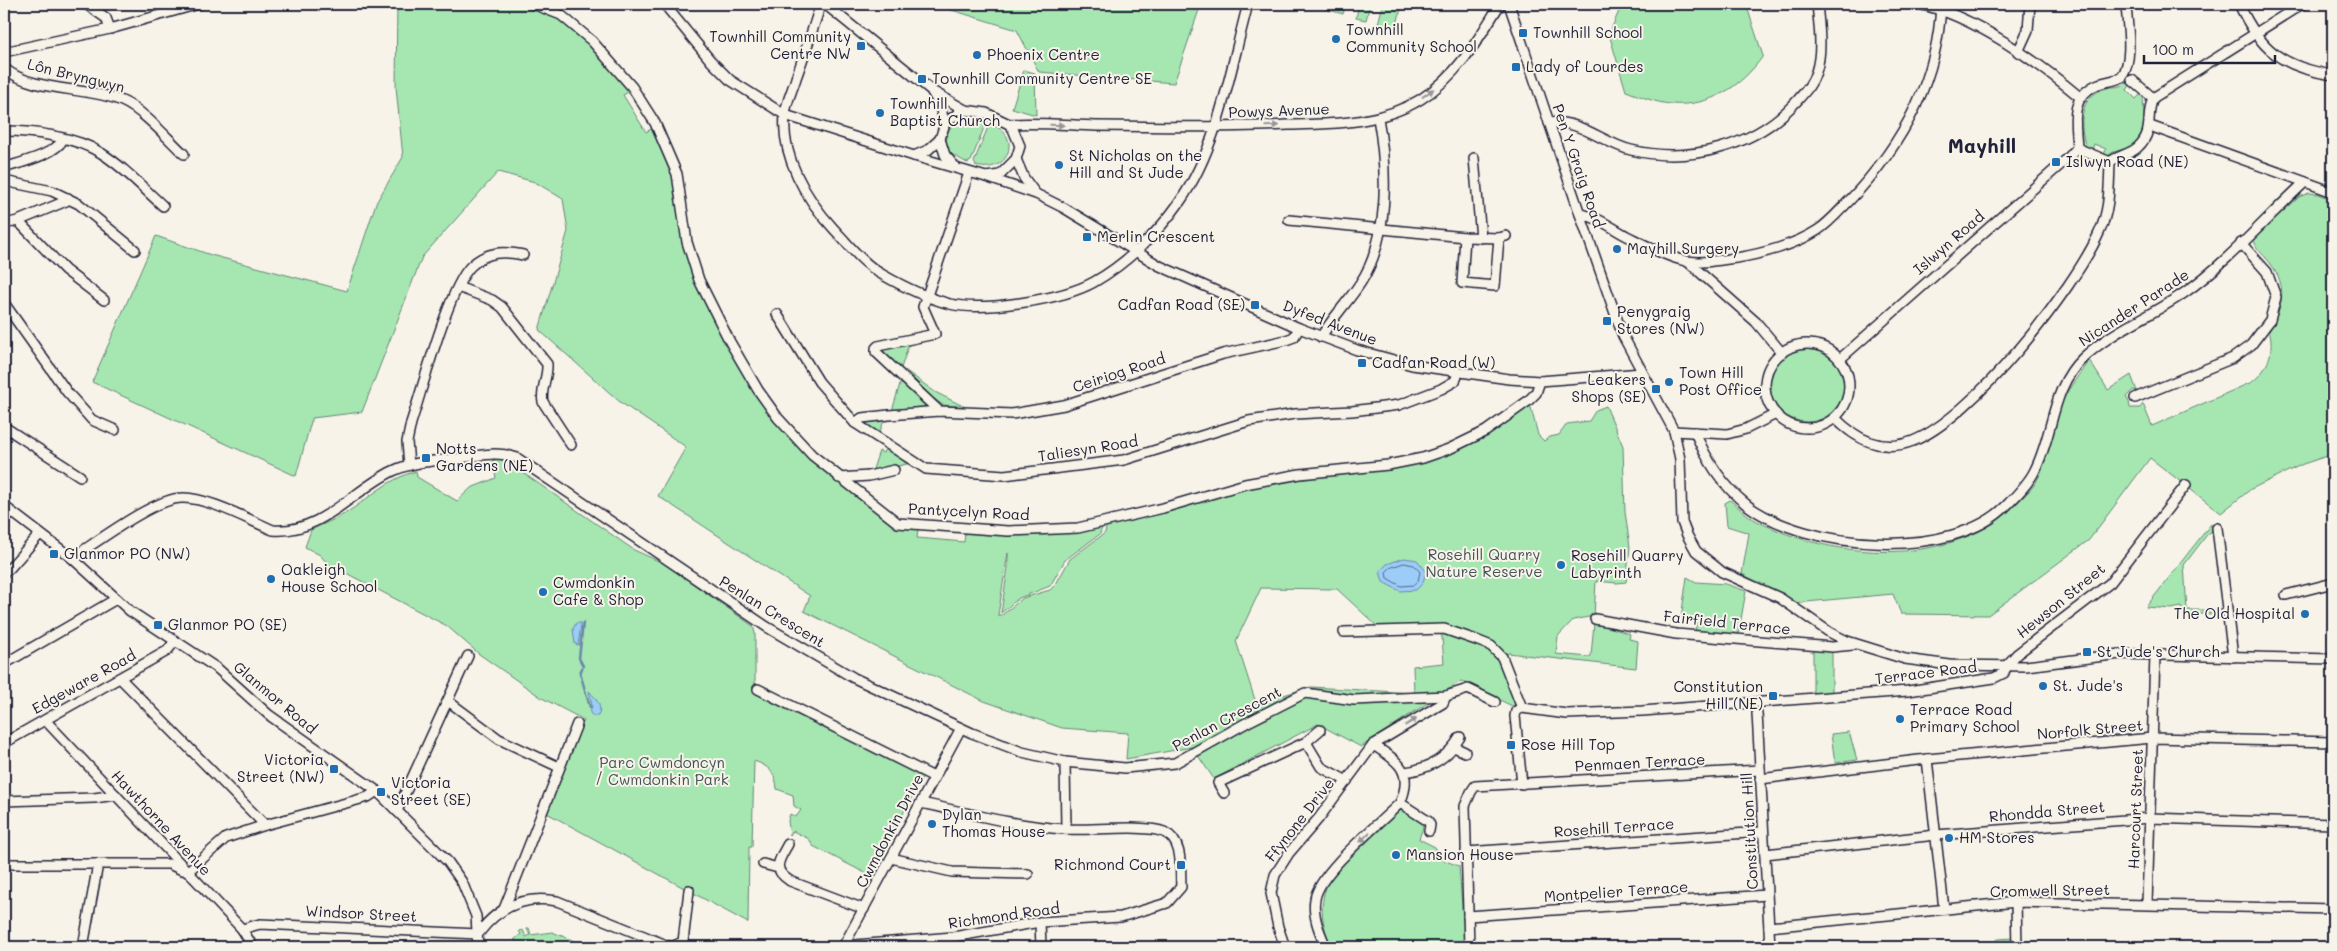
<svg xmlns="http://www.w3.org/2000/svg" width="2337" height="951" font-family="Mali,sans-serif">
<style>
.green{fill:#a6e7b1;stroke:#648476;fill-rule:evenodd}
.water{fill:#9cccf8;stroke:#6b88ac}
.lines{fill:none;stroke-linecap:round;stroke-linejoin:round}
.shore{stroke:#536687;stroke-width:1}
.stream{stroke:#6b88ac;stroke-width:2.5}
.minor-casing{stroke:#22223b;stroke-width:12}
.minor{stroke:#f7f3e8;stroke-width:9}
.oneway{fill:#97959a}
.poi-dot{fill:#1f6fb2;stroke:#f7f3e8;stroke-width:2}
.labels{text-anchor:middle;stroke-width:4;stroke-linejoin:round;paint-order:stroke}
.poi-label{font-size:15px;fill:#22223b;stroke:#f7f3e8;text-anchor:start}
.street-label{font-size:15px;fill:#22223b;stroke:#f7f3e8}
.park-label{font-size:15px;fill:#435358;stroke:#f7f3e8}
.district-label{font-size:20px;font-weight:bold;fill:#22223b;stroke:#f7f3e8}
</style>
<rect width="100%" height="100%" fill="#f7f3e8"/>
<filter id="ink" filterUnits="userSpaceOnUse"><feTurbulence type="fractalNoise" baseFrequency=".02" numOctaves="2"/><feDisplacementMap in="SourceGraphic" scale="10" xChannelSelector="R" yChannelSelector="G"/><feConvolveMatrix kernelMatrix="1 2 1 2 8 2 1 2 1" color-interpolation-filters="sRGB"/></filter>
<g filter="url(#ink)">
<g class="green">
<path d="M397,4H436V9H495L496,4C564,4 591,42 630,91L623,95L646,132L653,128L672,170L692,271L782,429L833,478L895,526L918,529L917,538L964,542L965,533L1012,536L1102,527L1100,534L1065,560L1050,586L1019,598L1001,613L1008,567V553L998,615H1002L1023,598L1050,590L1056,584L1070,559L1105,533L1106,527L1150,516L1227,493L1278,482L1411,465L1530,404L1538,435L1544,441L1550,437L1559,435L1567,424L1589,421L1596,410L1606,406L1623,446L1625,512L1630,547L1626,582L1617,583L1596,581L1594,616L1573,620L1558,636L1556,654L1589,657L1591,656L1594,623H1597L1630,634L1629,639L1638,641L1636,668L1508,653L1500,662L1517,704L1512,706L1461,681L1361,747L1318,724L1214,779L1192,747L1126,759L1128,733L1062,728L984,701L804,611L810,596L658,496L686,447L620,402L539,330L568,231L563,199L535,182L498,172L422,257L362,412L312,418L296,476L92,382L156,236L211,255L347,291L376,203L403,157L396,87ZM1261,588L1337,589L1378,627L1441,626L1444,663L1413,666L1414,693L1311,687L1256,703L1236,641Z"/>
<polygon points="932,4 1201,4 1174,83 1039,72 1017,30"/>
<polygon points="1326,4 1346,4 1343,14 1325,9"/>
<polygon points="1359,4 1370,4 1366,20 1356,18"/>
<polygon points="1383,4 1402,5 1396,28 1378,24"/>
<path d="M1627,4H1746L1763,56C1741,87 1710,107 1671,104C1656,103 1640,96 1626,91L1609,34L1620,9Z"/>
<polygon points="1024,70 1035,73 1036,115 1012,108"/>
<path d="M2128,82L2131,84L2127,90L2136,99L2141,94L2143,97C2144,117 2148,140 2125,149C2118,151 2112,151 2107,157L2104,155L2106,149L2094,144L2092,150L2086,148C2079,124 2078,97 2106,88C2115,86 2121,88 2128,82Z"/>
<path d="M969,118L983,122L985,125L971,161L967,163L950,153C941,137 950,119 969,118Z"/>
<path d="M993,125C1022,136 1009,175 976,166L974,162L988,127Z"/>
<path d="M2309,193L2319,194L2333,200V454L2303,464L2251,489L2221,513L2150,458L2089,540L1988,615L1901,614L1893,594L1795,603L1742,574L1749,533L1727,526L1725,503L1730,500C1738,507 1747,516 1757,521C1833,560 1952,569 2016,504C2022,498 2030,491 2035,484C2050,460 2049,427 2062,402C2069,387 2080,374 2089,360L2108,390L2131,375L2137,391L2133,390L2126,397L2129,402L2130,408H2140L2143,404L2152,426L2252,382C2268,370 2275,351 2269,331C2285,303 2288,283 2266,258C2259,250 2255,248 2254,238L2299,197Z"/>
<polygon points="910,341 901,368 882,351 882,349"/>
<circle cx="1807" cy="385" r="37"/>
<polygon points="905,370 935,392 965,407 943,405 934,399"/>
<polygon points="900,384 907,384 927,404 926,407 892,411"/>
<polygon points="885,418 879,434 866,425 867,421"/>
<polygon points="886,447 907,464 872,472 879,451 883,453"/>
<path d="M503,459L634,550L665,564L753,626L755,633V692L923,776L868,880L867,874L813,846L809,839L793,831L790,835L788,821L790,814L796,817L801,810L794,806L793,795L777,789C776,773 769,766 754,761L752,847H749L748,923L545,812L584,720L542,698L479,654L447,626L327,563L320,555L305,547L311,530C322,524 335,520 346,513C371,497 386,480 416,471L417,477L457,501L471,488L496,478L493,460Z"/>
<polygon points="2211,524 2212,531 2209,532 2184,565 2187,610 2221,610 2221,614 2183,614 2181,607 2172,609 2146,607"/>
<polygon points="1687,577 1696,582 1726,584 1746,591 1738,636 1695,632 1697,619 1681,618"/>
<polygon points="1813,650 1832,651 1832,692 1813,693"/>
<polygon points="1849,732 1857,760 1835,763 1831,734"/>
<path d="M1401,810L1421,821L1423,827L1419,839L1435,847L1443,860L1459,866L1465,947H1332C1320,923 1318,898 1332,875Z"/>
<polygon points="529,928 531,935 552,932 575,941 573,947 516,947 519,944 514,940 521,934 519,931 523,930 526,937 530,935 527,929"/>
<polygon points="2013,938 2013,947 1989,947 1998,939"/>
</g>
<g class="water">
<polygon points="1404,558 1417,560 1426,571 1423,583 1416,590 1400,591 1383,582 1380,571 1387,564"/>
<polygon points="576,623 581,623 581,625 578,645 575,644 573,629"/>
<path d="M589,691C596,699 603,705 598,716H593L590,713L592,706Z"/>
</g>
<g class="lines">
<polygon class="shore" points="1404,563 1414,565 1420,572 1418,581 1414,585 1401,586 1387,578 1386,572 1390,568"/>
<polyline class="stream" points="583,623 579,658 583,666 580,673 590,707"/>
<g class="minor-casing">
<g id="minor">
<polyline points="86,4 106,18 110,29"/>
<polyline points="533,4 561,15 592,41 632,87 655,123 677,174 687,242 699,280 730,342 758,390 778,418 812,455 898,523 1008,531 1078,528 1163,508 1245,484 1300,474 1388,465 1423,458 1449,449 1486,431 1528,401 1536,393 1540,381"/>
<polyline points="664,4 711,61 730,80 785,115 914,156 986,177 1000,175 1016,159 1020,146 1013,129 1009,124 986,113 965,110 957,114 945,123 940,139 945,155 956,168"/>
<path d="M821,4C813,28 805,53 796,78C793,89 786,102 785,115C781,156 806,199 833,228C848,244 863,264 883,275C904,287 927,298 950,304C984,312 1064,299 1094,282C1126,264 1158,233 1179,203C1219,146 1230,70 1248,4"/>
<polyline points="825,4 932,91 965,110"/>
<polyline points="1509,4 1580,214 1623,336 1674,431 1680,459 1682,522 1687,535 1696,551 1722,572 1780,598 1829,632 1847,641 1905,659 1950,665 2026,666 2120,654 2333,659"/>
<path d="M1918,4C1972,14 2039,63 2081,98"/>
<path d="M2239,4C2260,50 2282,67 2333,75"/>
<polyline points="4,52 110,29 199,4"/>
<polyline points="2018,52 2028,30 2030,4"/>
<path d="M4,68C33,93 87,86 122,101C143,110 167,138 184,154"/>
<polyline points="932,92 939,104 945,123"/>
<polyline points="2153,98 2302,4"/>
<path d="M1549,123C1578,118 1604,144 1631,150C1689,164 1754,147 1795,103C1804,93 1812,85 1816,72C1823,50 1819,26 1817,4"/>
<path d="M1009,124C1037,122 1067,125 1096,126C1160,127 1224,128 1289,125C1334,124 1381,124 1421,99C1457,76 1478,40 1500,4"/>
<polyline points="2150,126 2333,192"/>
<path d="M4,131C33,131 76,137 101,153C124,167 143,188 163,206"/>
<path d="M2077,148C2076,124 2068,99 2096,85C2104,81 2113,82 2122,77C2134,57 2127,26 2126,4"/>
<polyline points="2077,148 2110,162"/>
<polyline points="914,156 928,150 940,139"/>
<polyline points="1474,158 1481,238"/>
<polyline points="1016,159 1024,178 1035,193"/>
<path d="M2110,162C2118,155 2130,155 2138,147C2155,131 2145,116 2153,98L2132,80"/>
<path d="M4,168C19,163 57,154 63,139"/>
<polyline points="986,177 1036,194 1064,208 1160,266 1299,328 1357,350 1412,365 1509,379 1540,381 1642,373"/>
<polyline points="4,181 52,191 79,204 135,250"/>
<path d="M1580,214C1599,217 1610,227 1627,236C1645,245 1667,257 1686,261C1702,264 1720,260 1736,258C1762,254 1795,245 1818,230C1829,223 1839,211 1848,202C1901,147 1938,81 1941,4"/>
<polyline points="1289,220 1465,237 1499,238 1506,236"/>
<polyline points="18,221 65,270 104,300"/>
<polyline points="4,224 18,221 66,201 68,198"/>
<polyline points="1465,237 1462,283 1495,286 1499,238"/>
<polyline points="1687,261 1756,322 1782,353"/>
<path d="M458,287L492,300L502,307L547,364C548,378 540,389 543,402L571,445"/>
<polyline points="4,303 67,392 92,420 115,430"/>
<polyline points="777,314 819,382 855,423 926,469 1004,475 1124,460 1249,421 1295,414 1352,411 1399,405 1441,389 1455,381 1458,373"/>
<path d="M1321,337C1333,317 1349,301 1361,282C1390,237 1387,168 1378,118"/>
<circle cx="1807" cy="386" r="42"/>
<polyline points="1840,359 2068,158 2077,148"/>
<polyline points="2135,398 2233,358 2251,345 2270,320 2276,297 2267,272 2241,243"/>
<polyline points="939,411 876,352 876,348 878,346 935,334 923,307 969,173"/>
<path d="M1835,418C1857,440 1882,453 1913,441C1972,418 2073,291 2099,233C2110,210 2109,188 2110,162"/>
<polyline points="855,423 862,418 889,415 939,411 1012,414 1064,405 1223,354 1286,340 1294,337 1299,328"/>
<polyline points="4,430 6,428 80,476"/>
<polyline points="1674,431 1727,434 1746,429 1776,414"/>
<path d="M1695,432C1707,461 1722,485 1747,505C1806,550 1952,562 2007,505C2017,495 2029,483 2035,470C2054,433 2051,388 2083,358C2113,330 2151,316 2184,293C2227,263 2266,218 2305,182"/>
<path d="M409,465L407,442L411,423C422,390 449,287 471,266C487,251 503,251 523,255"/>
<polyline points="839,478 869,476 894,470"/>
<polyline points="4,506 72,558 130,611 218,669 269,715 377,791 448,862 462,882 476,916 478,947"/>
<polyline points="2217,528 2233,657"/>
<path d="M72,558C97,542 155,498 182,498C207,497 249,520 273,530C321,534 353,490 393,471C413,461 439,461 461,458C480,455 498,451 517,458L767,627L854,678L972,733L1022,752L1065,762L1125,768L1175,763L1246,723L1305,693L1354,700L1446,696L1468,689L1495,702"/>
<polyline points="4,572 9,569 40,534"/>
<polyline points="2286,595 2333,583"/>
<polyline points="1595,619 1676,634 1832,647 1853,645"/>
<polyline points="1344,632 1444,629 1476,640 1491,646 1502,657 1522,708"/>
<polyline points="4,664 116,599"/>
<polyline points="120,678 265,825"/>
<polyline points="758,689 934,777"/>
<polyline points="448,701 499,739 559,767"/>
<polyline points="1757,713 1770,947"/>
<polyline points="45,720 242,929 253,947"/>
<polyline points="1306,742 1321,767 1347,781"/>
<polyline points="4,743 167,651 175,641"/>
<path d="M1373,745C1399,761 1414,772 1400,803L1428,821L1430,825L1429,831"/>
<polyline points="1454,747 1465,752"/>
<polyline points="1927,759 1944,909"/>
<polyline points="1065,762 1066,829"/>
<path d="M1405,772C1428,769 1448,758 1460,737"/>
<polyline points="1760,779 1927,759 2152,738 2333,742"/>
<polyline points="1522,784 1515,716 1516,711 1522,708 1567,714 1642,711 1908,691 1994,678 2004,673 2007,665 2017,654 2110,583 2186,485"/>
<polyline points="1224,793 1218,783 1306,742 1320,730"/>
<polyline points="4,801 94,798 116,795"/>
<polyline points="397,811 468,656"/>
<path d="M788,844C779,860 771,869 790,881L864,909"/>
<polyline points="1466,852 1763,832"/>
<polyline points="1765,854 1936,835 2150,818 2333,824"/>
<polyline points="891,858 952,872 1028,874"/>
<polyline points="4,864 169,864 182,870"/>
<polyline points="763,864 778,868"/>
<polyline points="187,872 226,838 265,825 368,797 377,791"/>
<polyline points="2016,902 2017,947"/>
<polyline points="2147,904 2155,655"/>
<polyline points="504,909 577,724"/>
<polyline points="1468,916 1767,895"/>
<polyline points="1040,922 1041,947"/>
<polyline points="1769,927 2016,902 2333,909"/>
<path d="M242,929L260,924L478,934C498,907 524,895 557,901L671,947L683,942L689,890"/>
<path d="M843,946L953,937L1040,922L1121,917L1167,903L1181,887C1180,869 1184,841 1164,832C1145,824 1087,831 1064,829C1015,826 968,813 921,803"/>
<polyline points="83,947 98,864"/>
<polyline points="843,947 961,728"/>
<polyline points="1285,947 1278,927 1271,893 1275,875 1289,853 1319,818 1373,745 1443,703 1446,696"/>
<path d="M1326,947C1320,933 1312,916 1315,899C1319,872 1379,824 1400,803"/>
<polyline points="1469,947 1465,806 1471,792 1475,786 1760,770"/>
</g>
</g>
<use href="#minor" class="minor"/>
</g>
<defs><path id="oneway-solid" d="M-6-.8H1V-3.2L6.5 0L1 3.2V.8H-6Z" transform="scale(1.25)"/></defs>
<g class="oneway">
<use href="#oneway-solid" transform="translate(1428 93) rotate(-36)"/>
<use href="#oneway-solid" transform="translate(1057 125) rotate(1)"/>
<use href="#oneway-solid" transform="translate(1272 126) rotate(-2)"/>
<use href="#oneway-solid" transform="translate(1411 722) rotate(-31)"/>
<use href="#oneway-solid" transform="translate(1365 837) rotate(136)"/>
</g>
</g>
<g class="poi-dot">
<rect x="1518" y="28" width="10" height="10" rx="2.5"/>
<circle cx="1336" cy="39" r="5"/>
<rect x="856" y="41" width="10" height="10" rx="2.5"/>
<circle cx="977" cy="55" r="5"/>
<rect x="1511" y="62" width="10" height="10" rx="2.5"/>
<rect x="917" y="74" width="10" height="10" rx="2.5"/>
<circle cx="880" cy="113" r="5"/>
<rect x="2051" y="157" width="10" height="10" rx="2.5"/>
<circle cx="1059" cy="165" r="5"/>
<rect x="1082" y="232" width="10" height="10" rx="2.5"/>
<circle cx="1617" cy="249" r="5"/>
<rect x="1250" y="300" width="10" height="10" rx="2.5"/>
<rect x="1602" y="316" width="10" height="10" rx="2.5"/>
<rect x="1357" y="358" width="10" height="10" rx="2.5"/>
<circle cx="1669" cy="382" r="5"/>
<rect x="1651" y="384" width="10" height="10" rx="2.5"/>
<rect x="421" y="453" width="10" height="10" rx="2.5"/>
<rect x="49" y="549" width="10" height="10" rx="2.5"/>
<circle cx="1561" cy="565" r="5"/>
<circle cx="271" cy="579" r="5"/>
<circle cx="543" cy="592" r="5"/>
<circle cx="2305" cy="614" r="5"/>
<rect x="153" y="620" width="10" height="10" rx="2.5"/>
<rect x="2082" y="647" width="10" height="10" rx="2.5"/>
<circle cx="2043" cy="686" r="5"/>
<rect x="1768" y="691" width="10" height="10" rx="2.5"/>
<circle cx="1900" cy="719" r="5"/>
<rect x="1506" y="740" width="10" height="10" rx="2.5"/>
<rect x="329" y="764" width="10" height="10" rx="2.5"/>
<rect x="376" y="787" width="10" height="10" rx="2.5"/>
<circle cx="932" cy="824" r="5"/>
<circle cx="1949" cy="838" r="5"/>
<circle cx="1396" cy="855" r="5"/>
<rect x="1176" y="860" width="10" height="10" rx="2.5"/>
</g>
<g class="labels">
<g class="poi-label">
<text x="1346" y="35">Townhill<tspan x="1346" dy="17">Community School</tspan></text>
<text x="1533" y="38">Townhill School</text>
<text x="851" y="42" text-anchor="end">Townhill Community<tspan x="851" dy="17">Centre NW</tspan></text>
<text x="987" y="60">Phoenix Centre</text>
<text x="1526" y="72">Lady of Lourdes</text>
<text x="932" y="84">Townhill Community Centre SE</text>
<text x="890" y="109">Townhill<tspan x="890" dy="17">Baptist Church</tspan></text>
<text x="1069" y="161">St Nicholas on the<tspan x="1069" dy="17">Hill and St Jude</tspan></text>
<text x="2066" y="167">Islwyn Road (NE)</text>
<text x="1097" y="242">Merlin Crescent</text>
<text x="1627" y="254">Mayhill Surgery</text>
<text x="1245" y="310" text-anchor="end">Cadfan Road (SE)</text>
<text x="1617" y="317">Penygraig<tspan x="1617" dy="17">Stores (NW)</tspan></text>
<text x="1372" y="368">Cadfan Road (W)</text>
<text x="1679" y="378">Town Hill<tspan x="1679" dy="17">Post Office</tspan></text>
<text x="1646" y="385" text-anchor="end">Leakers<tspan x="1646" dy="17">Shops (SE)</tspan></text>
<text x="436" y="454">Notts<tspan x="436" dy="17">Gardens (NE)</tspan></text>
<text x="64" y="559">Glanmor PO (NW)</text>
<text x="1571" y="561">Rosehill Quarry<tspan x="1571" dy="17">Labyrinth</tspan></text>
<text x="281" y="575">Oakleigh<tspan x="281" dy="17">House School</tspan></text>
<text x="553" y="588">Cwmdonkin<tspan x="553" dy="17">Cafe &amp; Shop</tspan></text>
<text x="2295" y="619" text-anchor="end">The Old Hospital</text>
<text x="168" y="630">Glanmor PO (SE)</text>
<text x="2097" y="657">St Jude's Church</text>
<text x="2053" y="691">St. Jude's</text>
<text x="1763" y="692" text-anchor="end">Constitution<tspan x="1763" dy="17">Hill (NE)</tspan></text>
<text x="1910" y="715">Terrace Road<tspan x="1910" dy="17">Primary School</tspan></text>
<text x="1521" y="750">Rose Hill Top</text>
<text x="324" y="765" text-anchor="end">Victoria<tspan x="324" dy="17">Street (NW)</tspan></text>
<text x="391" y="788">Victoria<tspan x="391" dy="17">Street (SE)</tspan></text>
<text x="942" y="820">Dylan<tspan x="942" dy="17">Thomas House</tspan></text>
<text x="1959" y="843">HM Stores</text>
<text x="1406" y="860">Mansion House</text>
<text x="1171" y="870" text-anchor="end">Richmond Court</text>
</g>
<g class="street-label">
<text transform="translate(76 76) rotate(14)" y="5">Lôn Bryngwyn</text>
<text transform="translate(1279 111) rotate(-2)" y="5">Powys Avenue</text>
<text transform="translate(1578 166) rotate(71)" y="5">Pen Y Graig Road</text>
<text transform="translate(1949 243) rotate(-41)" y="5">Islwyn Road</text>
<text transform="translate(2134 308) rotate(-33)" y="5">Nicander Parade</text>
<text transform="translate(1330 323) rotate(21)" y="5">Dyfed Avenue</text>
<text transform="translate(1119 373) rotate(-18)" y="5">Ceiriog Road</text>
<text transform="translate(1088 449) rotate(-9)" y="5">Taliesyn Road</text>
<text transform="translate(969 512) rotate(3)" y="5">Pantycelyn Road</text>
<text transform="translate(2061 601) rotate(-39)" y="5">Hewson Street</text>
<text transform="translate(772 612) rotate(32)" y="5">Penlan Crescent</text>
<text transform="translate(1727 623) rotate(6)" y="5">Fairfield Terrace</text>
<text transform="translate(1926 673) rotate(-7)" y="5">Terrace Road</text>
<text transform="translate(84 682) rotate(-29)" y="5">Edgeware Road</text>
<text transform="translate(275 698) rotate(40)" y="5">Glanmor Road</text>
<text transform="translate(1227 719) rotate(-28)" y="5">Penlan Crescent</text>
<text transform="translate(2090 730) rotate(-5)" y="5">Norfolk Street</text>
<text transform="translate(1640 763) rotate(-3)" y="5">Penmaen Terrace</text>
<text transform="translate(2136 809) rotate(-88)" y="5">Harcourt Street</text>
<text transform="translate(2047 812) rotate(-5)" y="5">Rhondda Street</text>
<text transform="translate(1300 820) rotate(-52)" y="5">Ffynone Drive</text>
<text transform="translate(161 823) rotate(47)" y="5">Hawthorne Avenue</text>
<text transform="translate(1614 828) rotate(-4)" y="5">Rosehill Terrace</text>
<text transform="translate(890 831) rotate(-62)" y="5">Cwmdonkin Drive</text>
<text transform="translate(1750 831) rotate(-93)" y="5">Constitution Hill</text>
<text transform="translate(2050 891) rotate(-1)" y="5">Cromwell Street</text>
<text transform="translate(1616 892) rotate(-4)" y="5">Montpelier Terrace</text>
<text transform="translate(361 914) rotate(3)" y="5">Windsor Street</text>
<text transform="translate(1004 916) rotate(-8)" y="5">Richmond Road</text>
</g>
<g class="park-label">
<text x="1484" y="560">Rosehill Quarry<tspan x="1484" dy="17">Nature Reserve</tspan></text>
<text x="662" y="768">Parc Cwmdoncyn<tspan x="662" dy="17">/ Cwmdonkin Park</tspan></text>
</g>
<g class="district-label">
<text x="1982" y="153">Mayhill</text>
</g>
</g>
<rect width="2337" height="951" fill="none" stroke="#f7f3e8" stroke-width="20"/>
<rect x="10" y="10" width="2317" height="931" fill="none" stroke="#22223b" stroke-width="2" filter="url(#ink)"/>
<path d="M2144 55v8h131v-8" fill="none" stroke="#22223b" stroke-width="2.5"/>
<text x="2152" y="55" font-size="15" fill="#22223b" stroke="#f7f3e8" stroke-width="4" paint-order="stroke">100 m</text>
</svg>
